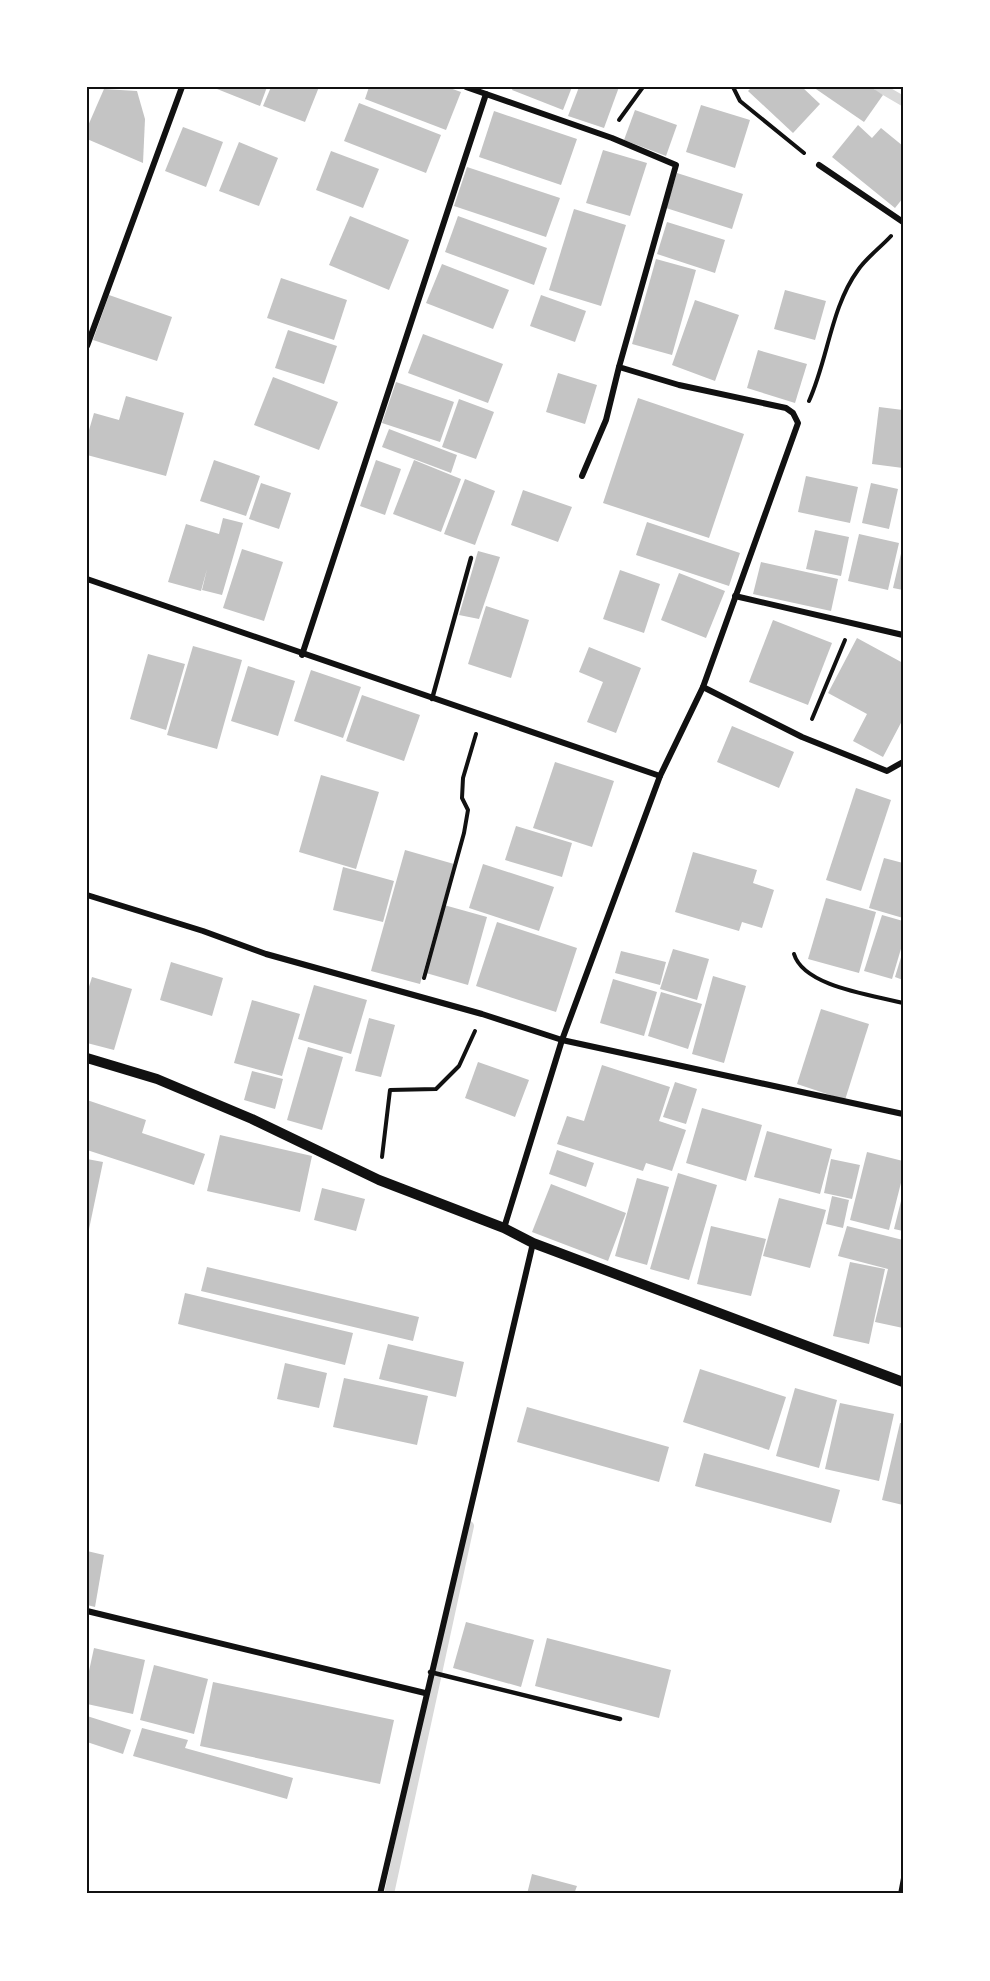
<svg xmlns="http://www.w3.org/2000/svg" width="990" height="1981" font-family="'Crimson Pro',serif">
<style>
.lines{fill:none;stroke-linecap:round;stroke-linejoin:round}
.stream{stroke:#d9d9d9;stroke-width:10}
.building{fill:#c4c4c4}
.path{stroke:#111;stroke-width:4}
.service{stroke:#111;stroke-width:4.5}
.minor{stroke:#111;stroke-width:6}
.tertiary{stroke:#111;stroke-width:10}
.neatline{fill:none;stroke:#111;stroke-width:2}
</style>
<rect width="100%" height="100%" fill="#fff"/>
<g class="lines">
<g class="stream">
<polyline points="879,87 903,101"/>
<polyline points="389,1894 469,1526"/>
</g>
</g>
<g class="building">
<polygon points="212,87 267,87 260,106"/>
<polygon points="271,87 319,87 305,122 263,106"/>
<polygon points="369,87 447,87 461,92 446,130 365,99"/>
<polygon points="513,87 572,87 563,110 512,90"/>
<polygon points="579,87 619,87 604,128 568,116"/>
<polygon points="752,87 802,87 820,104 793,133 748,91"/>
<polygon points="813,87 871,87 883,95 864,122"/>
<polygon points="104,89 137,91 145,119 143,163 87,139 87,128"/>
<polygon points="359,103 441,135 426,173 344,141"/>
<polygon points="701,105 750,120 735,168 686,152"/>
<polygon points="635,110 677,125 666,156 624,140"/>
<polygon points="494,111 577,139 561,185 479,157"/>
<polygon points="858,125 872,138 881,128 903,146 903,198 895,208 832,157"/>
<polygon points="183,127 223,142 206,187 165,171"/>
<polygon points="239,142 278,158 259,206 219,191"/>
<polygon points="603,150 647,163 630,216 586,203"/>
<polygon points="331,151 379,169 363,208 316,190"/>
<polygon points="467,167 560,198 546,237 454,206"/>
<polygon points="677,173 743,194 732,229 666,208"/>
<polygon points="574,209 626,225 601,306 549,290"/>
<polygon points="350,216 409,240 389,290 329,265"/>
<polygon points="458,216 547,248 534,285 445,252"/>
<polygon points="667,222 725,240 715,273 657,254"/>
<polygon points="656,259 696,270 672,355 632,344"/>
<polygon points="442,264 509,290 493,329 426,303"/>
<polygon points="281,278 347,300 334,340 267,318"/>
<polygon points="785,290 826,301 815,340 774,329"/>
<polygon points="109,295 172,317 157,361 93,340"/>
<polygon points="541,295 586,311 575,342 530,326"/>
<polygon points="695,300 739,315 715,381 672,365"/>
<polygon points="288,330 337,346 324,384 275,368"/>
<polygon points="423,334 503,364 488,403 408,373"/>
<polygon points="758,350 807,364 795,403 747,388"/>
<polygon points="558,373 597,385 585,424 546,412"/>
<polygon points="273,377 338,402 319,450 254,425"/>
<polygon points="396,382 454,402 440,442 382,423"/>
<polygon points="126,396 184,413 166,476 87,455 87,437 94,413 119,420"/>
<polygon points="638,398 744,434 709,538 603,503"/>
<polygon points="459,399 494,412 476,459 442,447"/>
<polygon points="879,407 903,410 903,468 872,464"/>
<polygon points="389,429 457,455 451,473 382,447"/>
<polygon points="214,460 260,476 246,516 200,501"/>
<polygon points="376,460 401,469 385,515 360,506"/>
<polygon points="414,460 461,479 441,532 393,514"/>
<polygon points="806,476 858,487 850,523 798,512"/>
<polygon points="465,479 495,491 475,545 444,534"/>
<polygon points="261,483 291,493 279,529 249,519"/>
<polygon points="871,483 898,489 889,529 862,523"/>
<polygon points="523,490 572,507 558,542 511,525"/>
<polygon points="223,518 243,523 222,595 202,590 207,569 201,591 168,582 186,524 219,534"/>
<polygon points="647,522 740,553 729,586 636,555"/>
<polygon points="815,530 849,537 841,576 806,569"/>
<polygon points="859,534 899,543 888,590 848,581"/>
<polygon points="903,545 903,590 893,588"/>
<polygon points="242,549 283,562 264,621 223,608"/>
<polygon points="478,551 500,557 479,619 459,615"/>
<polygon points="761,562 838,579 831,611 753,594"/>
<polygon points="620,570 660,584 644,633 603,619"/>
<polygon points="679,573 725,591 706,638 661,620"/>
<polygon points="486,606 529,620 511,678 468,664"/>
<polygon points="773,620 832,643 808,705 749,682"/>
<polygon points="857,638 903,663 903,719 883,757 853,741 867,714 828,693"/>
<polygon points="193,646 242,660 217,749 167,735"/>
<polygon points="589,647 641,668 616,733 587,722 603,682 579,672"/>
<polygon points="148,654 185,664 166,730 130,719"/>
<polygon points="248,666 295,681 278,736 231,721"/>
<polygon points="311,670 361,687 343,738 294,721"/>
<polygon points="362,695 420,715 404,761 346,741"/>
<polygon points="732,726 794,752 779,788 717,762"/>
<polygon points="555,762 614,781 592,847 533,828"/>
<polygon points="321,775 379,792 356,869 299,852"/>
<polygon points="856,788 891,800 861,891 826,880"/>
<polygon points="516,826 572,843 562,877 505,860"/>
<polygon points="405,850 454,864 420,984 371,971"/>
<polygon points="693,852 757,870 753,883 774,890 762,928 742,922 739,931 675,912"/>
<polygon points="884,858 903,863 903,918 869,908"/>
<polygon points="483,864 554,887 539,931 469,908"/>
<polygon points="343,867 394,881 383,922 333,910"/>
<polygon points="826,898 876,912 859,973 808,959"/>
<polygon points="444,905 487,917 468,985 426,973"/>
<polygon points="882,915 903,921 903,942 892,979 864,971"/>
<polygon points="497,922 577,948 556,1012 476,986"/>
<polygon points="673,949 709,959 697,1000 660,989"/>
<polygon points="621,951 666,962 660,985 615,973"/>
<polygon points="902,954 903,954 903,980 895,977"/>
<polygon points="171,962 223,978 212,1016 160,1000"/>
<polygon points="713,976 746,986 724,1063 692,1054"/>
<polygon points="92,977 132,989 114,1050 87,1043 87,993"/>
<polygon points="613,979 657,992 644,1036 600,1023"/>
<polygon points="314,985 367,1000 351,1054 298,1039"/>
<polygon points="661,992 702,1004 688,1049 648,1036"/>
<polygon points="252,1000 300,1014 282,1076 234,1063"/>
<polygon points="821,1009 869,1024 845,1100 797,1084"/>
<polygon points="369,1018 395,1025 381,1077 355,1071"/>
<polygon points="308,1047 343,1057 322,1130 287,1120"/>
<polygon points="478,1062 529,1080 515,1117 465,1098"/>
<polygon points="602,1065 670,1087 659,1121 686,1130 672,1171 646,1163 643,1171 557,1144 567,1116 584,1121"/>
<polygon points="252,1071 283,1079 275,1109 244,1100"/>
<polygon points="675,1082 697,1089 686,1124 663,1117"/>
<polygon points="87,1100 146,1120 142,1133 205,1154 194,1185 87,1150"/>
<polygon points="702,1108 762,1125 746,1181 686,1163"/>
<polygon points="767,1131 832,1149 820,1194 754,1177"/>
<polygon points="220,1135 312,1156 300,1212 207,1191"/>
<polygon points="557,1150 594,1163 586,1187 549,1174"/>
<polygon points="867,1152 903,1161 903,1175 889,1230 850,1220"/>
<polygon points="87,1159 103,1162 88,1234 87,1234"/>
<polygon points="831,1159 860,1165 852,1199 824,1193"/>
<polygon points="678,1173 717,1185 689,1280 650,1269"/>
<polygon points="637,1178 669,1187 647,1265 615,1256"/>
<polygon points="551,1184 626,1213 608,1261 532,1232"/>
<polygon points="322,1188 365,1199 356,1231 314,1220"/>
<polygon points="832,1196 849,1200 843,1228 826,1224"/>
<polygon points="902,1197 903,1197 903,1231 894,1229"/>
<polygon points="779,1198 826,1210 810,1268 763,1256"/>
<polygon points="711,1226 766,1239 751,1296 697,1284"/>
<polygon points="847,1226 903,1240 903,1328 875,1322 888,1269 838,1256"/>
<polygon points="850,1262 885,1269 869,1344 833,1336"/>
<polygon points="207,1267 419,1317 413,1341 201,1291"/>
<polygon points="185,1293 353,1333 345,1365 178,1324"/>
<polygon points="388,1344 464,1362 456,1397 379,1379"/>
<polygon points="285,1363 327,1373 319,1408 277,1399"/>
<polygon points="700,1369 786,1397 769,1450 683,1422"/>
<polygon points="344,1378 428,1396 417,1445 333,1427"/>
<polygon points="795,1388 837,1400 819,1468 776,1456"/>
<polygon points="840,1403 894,1414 879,1481 825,1469"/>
<polygon points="527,1407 669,1447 659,1482 517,1442"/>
<polygon points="900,1423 903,1423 903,1505 882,1500"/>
<polygon points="704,1453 840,1490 831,1523 695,1486"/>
<polygon points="87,1551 104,1555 95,1607 87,1605"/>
<polygon points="466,1622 534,1640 521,1687 453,1668"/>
<polygon points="547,1638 671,1670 659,1718 535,1686"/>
<polygon points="94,1648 145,1660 133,1714 87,1704 87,1680"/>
<polygon points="154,1665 208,1679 194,1734 140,1720"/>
<polygon points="213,1682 394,1720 380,1784 200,1746"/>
<polygon points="87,1716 131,1730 123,1754 87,1742"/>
<polygon points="142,1728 188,1740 185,1748 293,1778 287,1799 133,1756"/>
<polygon points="532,1874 577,1886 574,1894 527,1894"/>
</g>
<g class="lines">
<g class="path">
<polyline points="733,87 740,101 804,153"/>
<polyline points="619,120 643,87"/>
<path d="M809,401C828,359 831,307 858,270C867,257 881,247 891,236"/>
<polyline points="812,719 845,640"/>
<path d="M794,954C804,987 873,995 903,1003"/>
<polyline points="424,978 464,833 468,810 462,798 463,778 476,734"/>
<polyline points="382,1157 390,1090 436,1089 459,1066 475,1031"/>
<polyline points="900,1894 903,1878"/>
</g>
<g class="service">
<polyline points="432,699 471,558"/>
<polyline points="430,1672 620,1719"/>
</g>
<g class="minor">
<polyline points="466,87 612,138 676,165 619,367 679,385 786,408 793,413 798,423 703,687 660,776 562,1040 504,1228"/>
<polyline points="819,165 903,222"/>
<polyline points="87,346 182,87"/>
<polyline points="582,476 606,420 619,367"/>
<polyline points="87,579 660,776"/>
<polyline points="735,596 903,635"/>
<polyline points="302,655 486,94"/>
<polyline points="703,687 802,737 887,771 903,762"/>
<polyline points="87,895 203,931 266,954 482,1014 562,1040 903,1114"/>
<polyline points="87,1611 425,1693"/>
<polyline points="380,1894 533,1243"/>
</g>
<polyline class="tertiary" points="87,1058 157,1079 252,1119 379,1180 504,1228 533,1243 903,1382"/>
</g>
<rect width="990" height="1981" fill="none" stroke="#ffffff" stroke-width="177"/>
<rect x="88" y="88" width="814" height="1804" class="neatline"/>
</svg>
